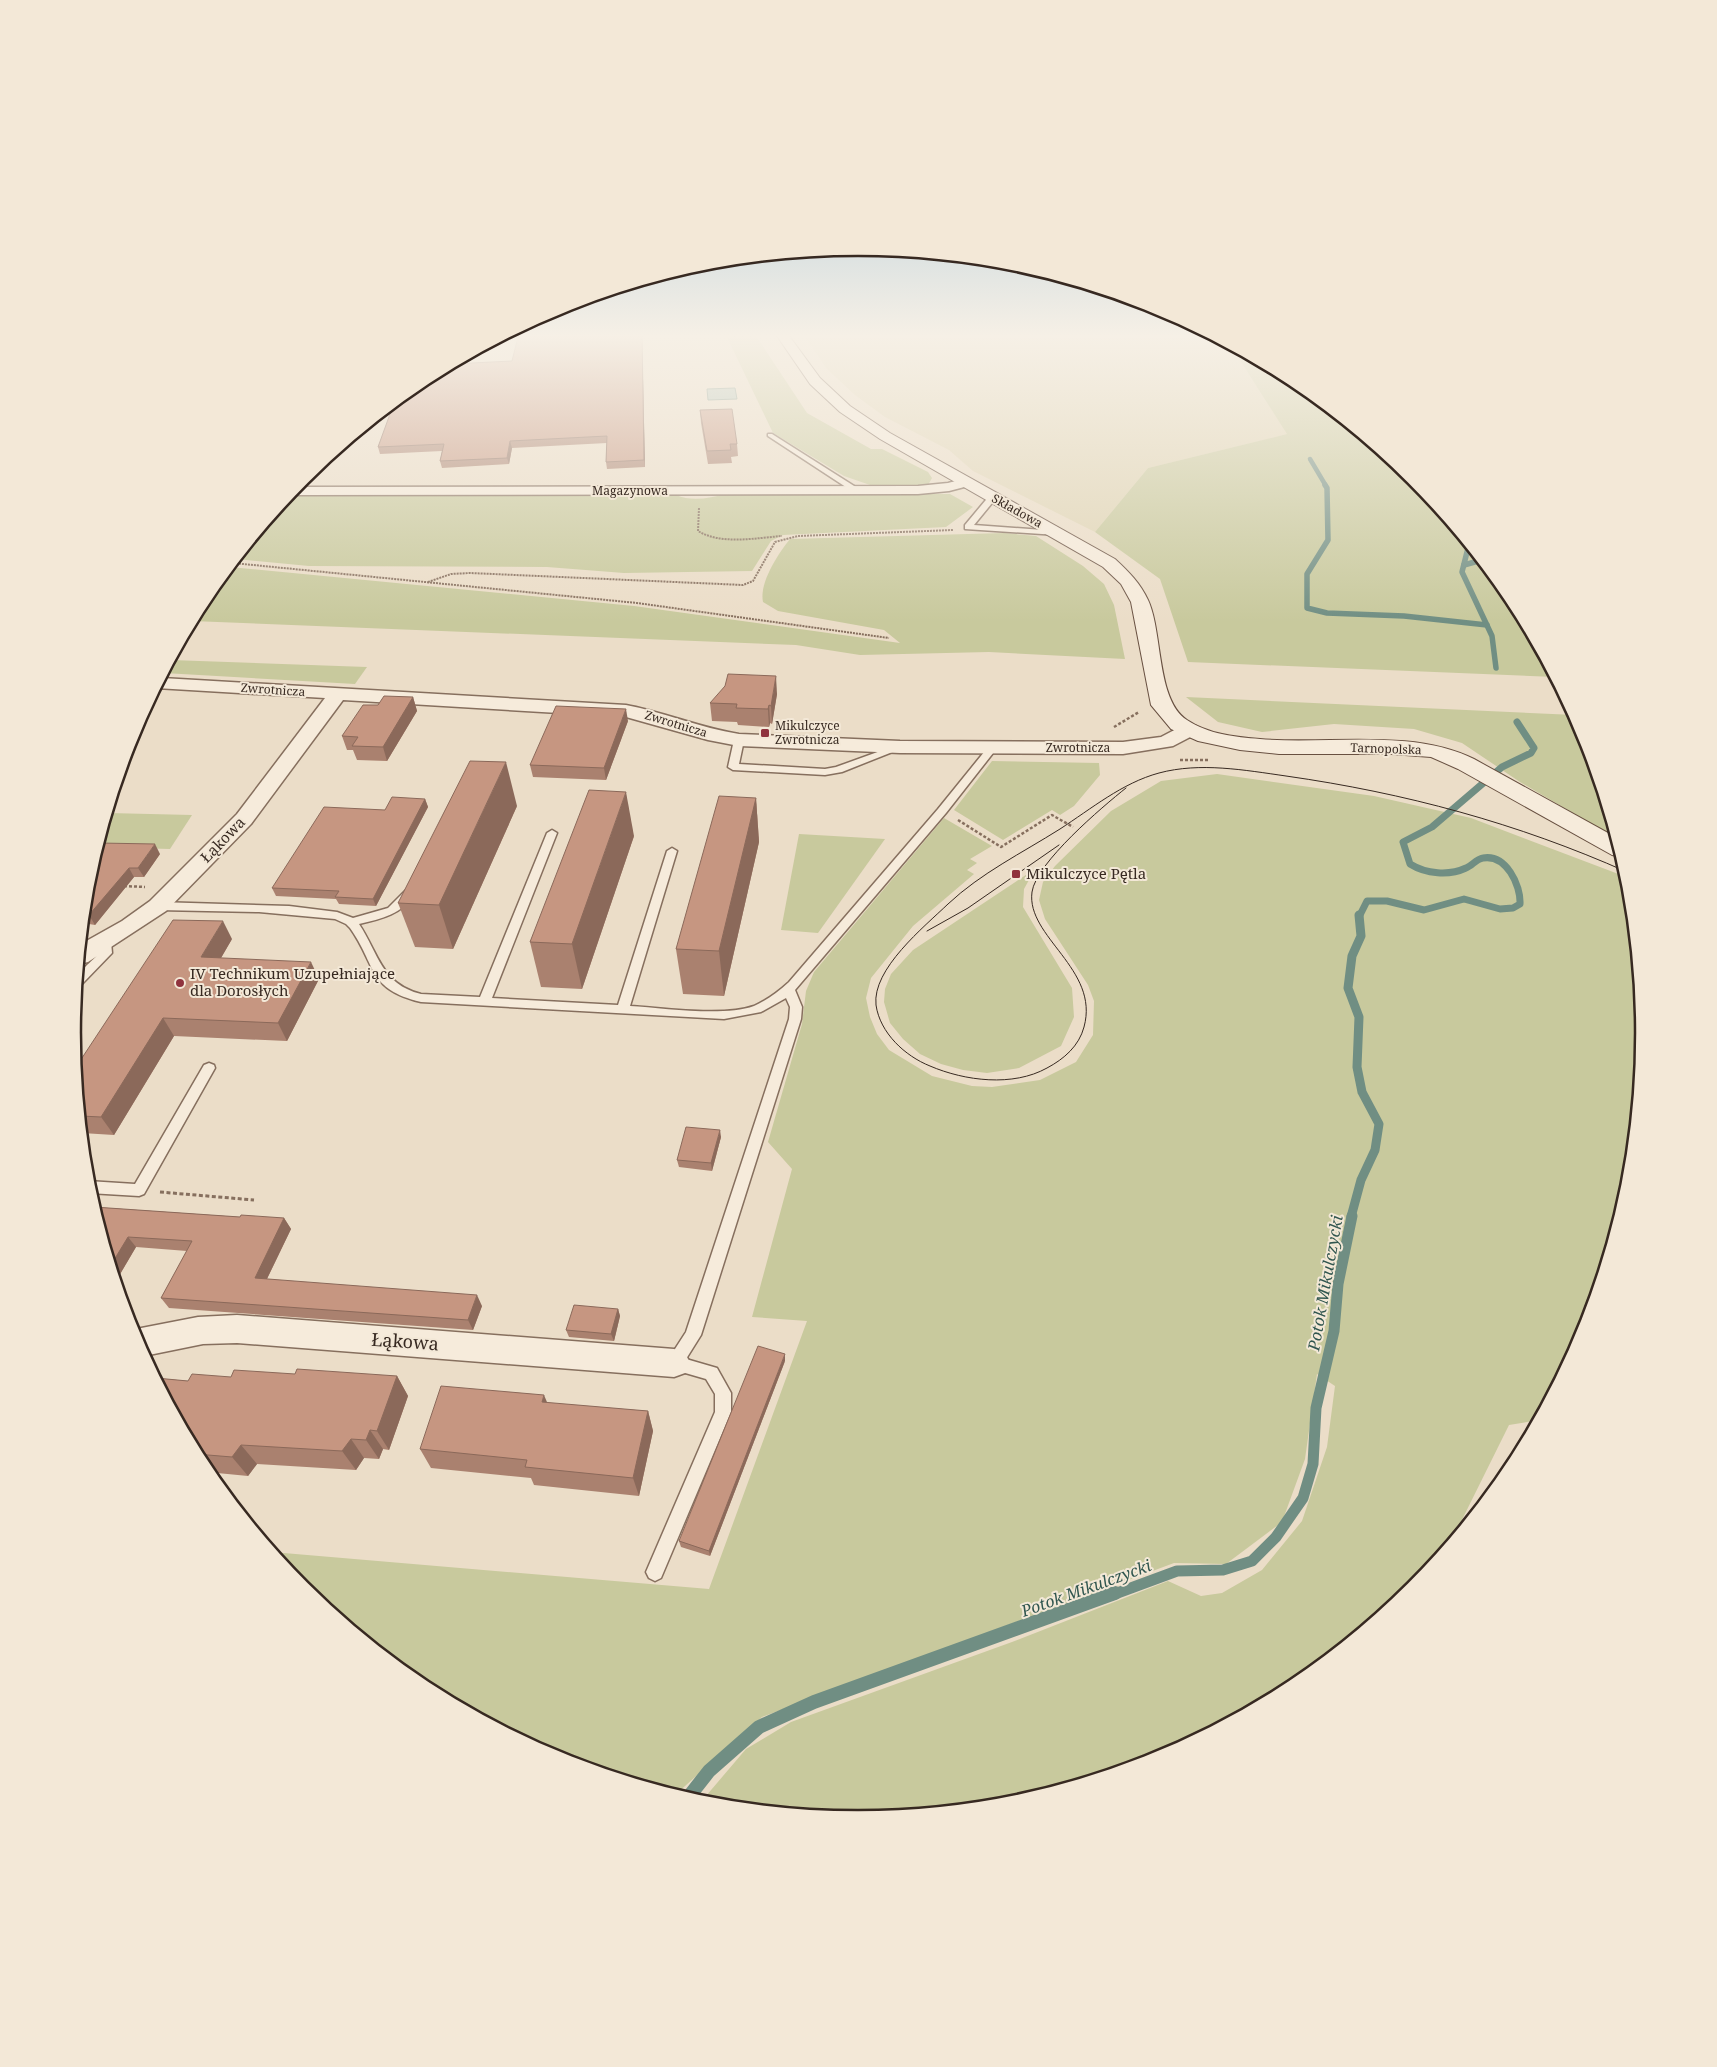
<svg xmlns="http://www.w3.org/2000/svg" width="1717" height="2067" font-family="'Noto Serif',serif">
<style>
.farmland{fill:#e0d5b6}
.green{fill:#c8c99d}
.water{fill:#a9c0b6;stroke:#708e83}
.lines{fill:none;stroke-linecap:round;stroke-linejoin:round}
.stream-far5{stroke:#708e83;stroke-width:4.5}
.stream-far4{stroke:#708e83;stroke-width:5.5}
.stream-far3{stroke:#708e83;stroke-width:7}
.stream-far2{stroke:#708e83;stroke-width:9}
.stream-far1{stroke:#708e83;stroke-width:11}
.stream{stroke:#708e83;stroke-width:14}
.lane-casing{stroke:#866f5e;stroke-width:3}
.street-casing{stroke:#866f5e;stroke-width:3}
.secondary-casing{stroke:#685041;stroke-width:2}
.path-far2{stroke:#866f5e;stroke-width:2;stroke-dasharray:2 1;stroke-linecap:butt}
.path-far1{stroke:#866f5e;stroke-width:2.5;stroke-dasharray:3 2;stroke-linecap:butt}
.path{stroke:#866f5e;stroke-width:3;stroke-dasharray:4 2.5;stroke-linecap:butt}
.lane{fill:#f6ebdb;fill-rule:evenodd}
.street{fill:#f6ebdb;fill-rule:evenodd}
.secondary{fill:#f6ebdb;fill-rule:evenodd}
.tram{stroke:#372921;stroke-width:1}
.wall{fill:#aa816f}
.shaded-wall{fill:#8b695a}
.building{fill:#c69681;stroke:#8b695a}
.poi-dot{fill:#90333e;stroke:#f3e8d7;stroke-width:2}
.labels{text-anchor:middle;stroke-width:4;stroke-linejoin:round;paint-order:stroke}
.far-street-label{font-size:12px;fill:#372921;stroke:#f3e8d7}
.far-poi-label{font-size:12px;fill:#372921;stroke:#f3e8d7;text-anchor:start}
.street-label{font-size:15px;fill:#372921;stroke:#f3e8d7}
.poi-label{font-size:15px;fill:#372921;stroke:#f3e8d7;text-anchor:start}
.water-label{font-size:16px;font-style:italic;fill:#31564f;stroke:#f3e8d7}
.near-street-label{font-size:18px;fill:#372921;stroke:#f3e8d7}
.rim{fill:none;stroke:#372921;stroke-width:2.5}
</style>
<rect width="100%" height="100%" fill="#ebddc8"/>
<polygon class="farmland" points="803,333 1207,333 1231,346 1288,434 1148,468 1095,532 973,471 949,450 885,417 855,395 826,368"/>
<g class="green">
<polygon points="725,333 754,333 807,413 871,449 882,449 928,472 932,478 928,485 870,485 844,476 773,433"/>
<polygon points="1231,346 1295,380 1414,478 1512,597 1555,677 1188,662 1160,579 1095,532 1148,468 1287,434"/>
<path d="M726,494H950L973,507L946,527L783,535L771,541L752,571L624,573L547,567L309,566L236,559L288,495H676C692,502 710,498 726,494Z"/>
<path d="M1004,533L1036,536L1083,566L1104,584L1114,605L1125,659L989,652L860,655L796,645L192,621L205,597L230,567L634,606L900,643L884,630L778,611L763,602C759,583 778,554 790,539Z"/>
<polygon points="171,660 367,667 355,684 164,673"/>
<polygon points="1186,697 1575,715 1585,733 1617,839 1520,782 1462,743 1414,729 1334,724 1262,732 1218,722"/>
<polygon points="992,761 1099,763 1100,775 1074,806 1060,815 1052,810 1003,840 954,810"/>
<polygon points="1217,774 1374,796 1471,818 1629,878 1629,880 1644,1034 1629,1187 1585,1335 1539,1420 1509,1425 1448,1548 1414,1589 1295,1687 1159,1760 1012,1804 858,1819 700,1803 746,1749 791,1722 1012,1642 1168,1581 1201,1596 1222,1593 1262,1570 1302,1521 1327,1447 1335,1386 1317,1374 1305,1459 1282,1522 1226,1564 1174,1563 762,1717 675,1795 557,1760 422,1687 303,1589 272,1552 709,1589 807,1321 752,1317 792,1169 768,1142 802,1024 806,991 814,972 944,818 992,846 970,859 977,863 967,870 974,874 913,926 871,978 866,998 870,1017 877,1034 889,1050 932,1076 972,1086 992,1087 1040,1080 1076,1062 1093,1035 1094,1001 1088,985 1045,919 1039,900 1043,882 1055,866 1111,811 1161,781"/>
<polygon points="108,813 192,815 170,849 98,847"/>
<polygon points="799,834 885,839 818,933 781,930"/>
<polygon points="1035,869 1024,889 1023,907 1072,988 1074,1017 1061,1046 1019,1068 987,1073 963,1070 941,1064 920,1054 903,1039 890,1023 884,1002 885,989 891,974 913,950"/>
</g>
<polygon class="water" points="735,388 737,399 708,400 707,389"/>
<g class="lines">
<polyline class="stream-far5" points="1310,459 1326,486"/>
<g class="stream-far4">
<polyline points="1325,485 1327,488 1328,540 1307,574 1307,608 1327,613 1404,616 1487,625"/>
<polyline points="1469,544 1462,572 1492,636 1496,668"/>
<polyline points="1464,565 1482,560"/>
</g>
<path class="stream-far3" d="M1359,917L1367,901H1387L1424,910L1464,899L1500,909L1513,908L1520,904C1521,885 1506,854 1483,858C1476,859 1472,866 1466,868C1449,876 1426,874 1410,864L1403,842L1432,827L1502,767L1531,753L1534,748L1517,722"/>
<polyline class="stream-far2" points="1351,1217 1361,1180 1375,1150 1379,1124 1362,1092 1357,1067 1359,1017 1348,988 1352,956 1361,936 1359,915"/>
<polyline class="stream-far1" points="1112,1595 1177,1571 1223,1570 1252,1561 1276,1537 1303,1498 1313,1464 1316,1408 1334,1331 1338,1284 1352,1216"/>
<polyline class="stream" points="687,1799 709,1771 759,1727 814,1702 1115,1593"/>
<g class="lane-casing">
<g id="lane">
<polygon points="768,434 772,434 862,491 855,493 768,436"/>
<polygon points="990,495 997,497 974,525 1057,531 1061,533 1057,535 965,529 965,525"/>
<polygon points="739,737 744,740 739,764 825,769 836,767 897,745 900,744 905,747 842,772 825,775 733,770 728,767 734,740"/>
<path d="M992,745L997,748L946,813L795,990L802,1007L801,1019L701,1335L686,1359L717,1368L731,1393V1412L661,1578L655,1581L649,1578L646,1572L715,1412V1394L706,1379L668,1368L666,1363L686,1332L789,1019L790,1007L786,998L761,1012L724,1019L421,1002C367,989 377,966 350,928L346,924L335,919L259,912L158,910L152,906L158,902L289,906L337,912L353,918L388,908L406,890H414L416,893C402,914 382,919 359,924C379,954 381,984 421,994L480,997L547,833L552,830L557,833L492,998L618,1005L667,851L672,848L677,851L630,1006C664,1008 723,1017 754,1006C767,1000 778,992 789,982L938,809L989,746Z"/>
<path d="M102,937L111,942L112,953L82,984L77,985C80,962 99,962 101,946L96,941Z"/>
<polygon points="209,1063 214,1065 215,1068 144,1194 139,1196 89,1193 88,1181 135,1184 204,1065"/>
</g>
</g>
<g class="street-casing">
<g id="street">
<polygon points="967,478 974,482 972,485 949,491 918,494 289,495 295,487 918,486 948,483"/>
<path d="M162,678L626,705C664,712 700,728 739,734L900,741L1123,742L1161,737L1182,726H1196L1199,730L1196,734L1173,746L1123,754L900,753L739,746L708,740L626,717L343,700L251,824L166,911L88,962L79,964L81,944L122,921L150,901L237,814L325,698L156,688Z"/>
<polygon points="237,1315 674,1349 685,1353 690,1363 685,1373 674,1377 237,1343 203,1344 144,1356 131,1330 198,1317"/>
</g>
</g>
<g class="secondary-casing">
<path id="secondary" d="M775,333H787L820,378L850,406L890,433L1115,559C1129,572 1140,583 1148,600C1163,632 1156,700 1187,720C1208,734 1235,737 1260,739C1329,745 1411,728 1474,759L1617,838L1622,857L1612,855L1458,769L1431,757L1392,754H1279L1240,750L1198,741L1171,729L1151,705L1131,602L1121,584L1103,567L880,439L840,412L810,384Z"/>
</g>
<g class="path-far2">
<path d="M699,508L698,531C721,545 756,538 782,536"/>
<polyline points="233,563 637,603 889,638"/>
<polyline points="428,582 451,574 470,573 743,585 753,581 775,542 798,536 953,530"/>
</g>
<g class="path-far1">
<polyline points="1114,727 1139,712"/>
<polyline points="1180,760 1209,760"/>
<polyline points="958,820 1001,847 1052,815 1073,827"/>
<polyline points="124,886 145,887"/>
</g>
<polyline class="path" points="160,1192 254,1200"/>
<use href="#lane" class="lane"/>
<use href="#street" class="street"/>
<use href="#secondary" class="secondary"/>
<g class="tram">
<path d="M1126,788C1102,807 1036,863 1032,892C1026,937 1100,969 1084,1027C1079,1046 1064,1059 1047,1068C1013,1087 965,1081 930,1066C905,1056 880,1033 876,1005C872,969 924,927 948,904C981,873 1022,853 1060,829C1091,809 1122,783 1159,773C1200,762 1244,770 1286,776C1405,793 1517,823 1627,872"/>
<polyline points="927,931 968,908 1059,845"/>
</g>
</g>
<g class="wall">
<polygon points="642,333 645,467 607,469 606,462 607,443 512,448 509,464 442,468 440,461 442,451 380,454 378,447 512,361"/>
<polygon points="700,410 737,444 738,456 731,457 732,463 708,464 701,423"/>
<polygon points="777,694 772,724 770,723 769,727 738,725 737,722 712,721 710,703"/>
<polygon points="413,697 417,711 387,761 357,760 353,750 347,750 342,736 378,705"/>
<polygon points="628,721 606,780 533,777 530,765"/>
<polygon points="756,798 759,842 724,996 683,994 676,949"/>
<polygon points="425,799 428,807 376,906 339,904 336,899 276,896 272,888 385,810"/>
<polygon points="517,806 453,949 415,947 398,903"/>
<polygon points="634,836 582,989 541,987 530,942"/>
<polygon points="160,854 144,877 134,877 95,925 83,923 88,880"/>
<polygon points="232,939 221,958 319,979 287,1041 174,1036 114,1135 82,1133 76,1067"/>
<polygon points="721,1137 712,1171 679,1167 677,1160"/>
<polygon points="94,1207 240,1217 284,1218 291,1229 267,1279 482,1306 473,1330 169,1308 161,1298 187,1251 136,1247 116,1281"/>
<polygon points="618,1309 620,1316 614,1341 569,1337 566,1330"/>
<polygon points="785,1361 710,1556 681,1547 679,1541"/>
<polygon points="295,1374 397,1376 408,1396 389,1450 383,1449 379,1459 364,1458 356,1470 257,1464 248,1476 207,1472 156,1378 188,1381 231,1377"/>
<polygon points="548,1403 648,1411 653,1431 639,1496 534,1485 531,1478 431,1468 420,1449"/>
</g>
<g class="shaded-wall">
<polygon points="642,333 645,467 644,460"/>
<polygon points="510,441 512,448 509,464 507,458"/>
<polygon points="776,676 777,694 772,724 771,706"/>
<polygon points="413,697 417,711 387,761 383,747"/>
<polygon points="769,705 770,723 769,727 768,709"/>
<polygon points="626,709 628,721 606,780 604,768"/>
<polygon points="506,762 517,806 453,949 439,905"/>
<polygon points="626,792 634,836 582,989 572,944"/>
<polygon points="756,798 759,842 724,996 719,951"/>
<polygon points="425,799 428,807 376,906 373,899"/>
<polygon points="155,844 160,854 144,877 138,868"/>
<polygon points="129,868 134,877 95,925 89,915"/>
<polygon points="223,921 232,939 211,975 201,957"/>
<polygon points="311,962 319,979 287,1041 278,1023"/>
<polygon points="163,1018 174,1036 114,1135 101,1117"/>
<polygon points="720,1130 721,1137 712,1171 711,1163"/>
<polygon points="284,1218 291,1229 262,1289 255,1278"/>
<polygon points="128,1237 136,1247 116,1281 111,1265"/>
<polygon points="477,1295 482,1306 473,1330 468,1320"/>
<polygon points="618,1309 620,1316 614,1341 611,1334"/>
<polygon points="785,1354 785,1361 710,1556 709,1551"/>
<polygon points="397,1376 408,1396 389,1450 377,1431"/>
<polygon points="544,1395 552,1414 542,1402"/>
<polygon points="648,1411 653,1431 639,1496 633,1478"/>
<polygon points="370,1430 383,1449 379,1459 366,1440"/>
<polygon points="351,1439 364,1458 356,1470 342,1451"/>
<polygon points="241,1445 257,1464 248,1476 232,1457"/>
</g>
<g class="building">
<polygon points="519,333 642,333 644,460 606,462 607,436 510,441 507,458 440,461 444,444 378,447 394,403 422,380 452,364 512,361"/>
<polygon points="732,409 737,444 730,444 731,450 707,451 700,410"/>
<polygon points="728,674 776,676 771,706 769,705 768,709 736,708 737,704 710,703 725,686"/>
<polygon points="384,696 413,697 383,747 352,746 358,737 342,736 363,705 378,705"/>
<polygon points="556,706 626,709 604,768 530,765"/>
<polygon points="470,761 506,762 439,905 398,903"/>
<polygon points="589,790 626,792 572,944 530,942"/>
<polygon points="719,796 756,798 719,951 676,949"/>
<polygon points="392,797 425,799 373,899 335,897 339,891 272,888 324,807 385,810"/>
<polygon points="99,843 155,844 138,868 129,868 89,915 84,915 88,880"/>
<polygon points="173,920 223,921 201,957 311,962 278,1023 163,1018 101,1117 81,1116 76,1067"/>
<polygon points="686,1127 720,1130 711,1163 677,1160"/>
<polygon points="94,1207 240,1217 241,1215 284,1218 255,1278 477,1295 468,1320 161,1298 192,1241 128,1237 111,1265"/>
<polygon points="574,1305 618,1309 611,1334 566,1330"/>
<polygon points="758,1346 785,1354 709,1551 679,1541"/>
<polygon points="297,1369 397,1376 377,1431 370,1430 366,1440 351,1439 342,1451 241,1445 232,1457 196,1454 156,1378 188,1381 192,1374 231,1377 234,1370 295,1374"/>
<polygon points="441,1386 544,1395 542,1402 648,1411 633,1478 525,1467 527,1460 420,1449"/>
</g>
<linearGradient id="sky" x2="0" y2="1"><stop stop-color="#8fb9d4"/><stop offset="0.54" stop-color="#f6f0e6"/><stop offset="1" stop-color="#f6f0e6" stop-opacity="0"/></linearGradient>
<rect width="1717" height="622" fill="url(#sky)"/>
<g class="poi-dot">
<rect x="760" y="728" width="10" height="10" rx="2.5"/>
<rect x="1011" y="869" width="10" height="10" rx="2.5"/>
<circle cx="180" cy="983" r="5"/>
</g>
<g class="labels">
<g class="far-street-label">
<text x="630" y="495">Magazynowa</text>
<text transform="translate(1017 511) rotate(29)" y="4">Składowa</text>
<text transform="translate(273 690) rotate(4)" y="4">Zwrotnicza</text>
<text transform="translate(676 724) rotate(17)" y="4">Zwrotnicza</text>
<text x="1078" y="752">Zwrotnicza</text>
<text transform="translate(1386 749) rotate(2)" y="4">Tarnopolska</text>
</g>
<g class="far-poi-label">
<text x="775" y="730">Mikulczyce<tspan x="775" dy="14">Zwrotnicza</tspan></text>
</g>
<g class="street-label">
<text transform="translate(223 840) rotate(-46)" y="5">Łąkowa</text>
</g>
<g class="poi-label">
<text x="1026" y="879">Mikulczyce Pętla</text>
<text x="190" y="979">IV Technikum Uzupełniające<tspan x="190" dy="17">dla Dorosłych</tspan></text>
</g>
<g class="water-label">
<text transform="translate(1325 1283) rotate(-80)" y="6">Potok Mikulczycki</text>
<text transform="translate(1086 1588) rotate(-20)" y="6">Potok Mikulczycki</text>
</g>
<g class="near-street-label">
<text transform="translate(405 1342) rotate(4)" y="6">Łąkowa</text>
</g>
</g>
<path d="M0 0H1717V2067H0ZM81 1033a777 777 0 1 1 1554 0a777 777 0 1 1-1554 0Z" fill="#f3e8d7" fill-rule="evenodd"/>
<path class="rim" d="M81 1033a777 777 0 1 1 1554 0a777 777 0 1 1-1554 0Z"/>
</svg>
